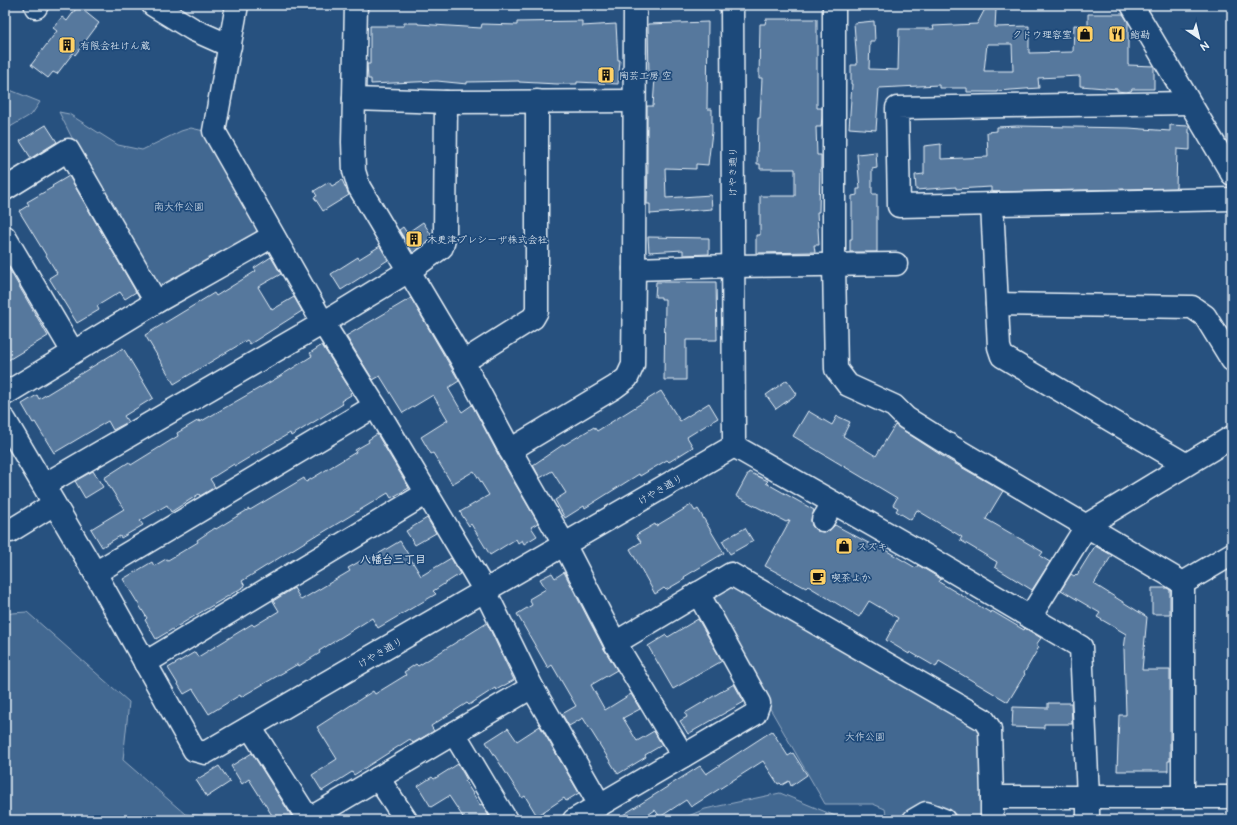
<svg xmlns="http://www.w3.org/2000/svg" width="1237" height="825" font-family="'Balsamiq Sans','Klee One',sans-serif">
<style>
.green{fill:#436891;stroke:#96acc4}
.building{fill:#57789d;stroke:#e8f1f8;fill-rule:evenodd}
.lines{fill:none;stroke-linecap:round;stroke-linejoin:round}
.minor-casing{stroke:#e8f1f8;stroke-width:25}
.minor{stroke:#1f4a7a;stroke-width:22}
.labels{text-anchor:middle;stroke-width:3.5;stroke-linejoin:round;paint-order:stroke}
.poi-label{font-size:10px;fill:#e8f1f8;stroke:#1f4a7a;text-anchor:start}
.street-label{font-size:10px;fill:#e8f1f8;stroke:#1f4a7a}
.park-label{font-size:10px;fill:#d8e3ee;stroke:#1f4a7a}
.neighbourhood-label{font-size:11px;font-weight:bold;fill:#e8f1f8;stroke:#1f4a7a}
</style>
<rect width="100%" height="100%" fill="#27517f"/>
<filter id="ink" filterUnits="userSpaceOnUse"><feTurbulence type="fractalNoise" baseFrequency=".025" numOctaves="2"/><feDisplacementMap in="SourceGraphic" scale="8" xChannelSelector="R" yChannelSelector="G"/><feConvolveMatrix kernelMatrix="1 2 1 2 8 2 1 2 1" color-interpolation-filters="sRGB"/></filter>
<g filter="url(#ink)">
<g class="green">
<polygon points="5,88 40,102 32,114 5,130"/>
<path d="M59,112L69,114L118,145L142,150L181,131L191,128L204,131L258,225L256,237L169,287H159C125,230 88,172 59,112Z"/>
<polygon points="732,581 982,722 985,820 963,820 950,810 948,820 887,820 885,809 873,804 825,804 711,606 716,592"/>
<polygon points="27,612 129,702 123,760 185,814 241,819 242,820 5,820 5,615 12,613"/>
<polygon points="780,793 845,820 679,820 705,809"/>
</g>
<g class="building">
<polygon points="78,6 99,23 75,55 73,53 57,74 53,72 48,78 31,65 57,31 53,28 62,17 67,21"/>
<path d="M985,9H996L995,27L1029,26V53L1073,52L1074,25L1088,26V14H1123L1128,22V65L1154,66V89H1132L1131,91L1126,92L1117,91V89L1080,86V76L1038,78L1039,88L997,91V92H967V88H939V85L879,88L876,130L849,128L852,84H851V65H857L854,23L874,21L875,41H870L869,69L898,70L899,29H934L933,26L977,24ZM987,44H1012L1013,71H984Z"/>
<polygon points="766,19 817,19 817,108 822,108 822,116 821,127 816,127 817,155 821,155 821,169 820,169 819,212 817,212 819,245 814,245 815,252 756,253 756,235 760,235 760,196 795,196 795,169 760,169 760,164 757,164 758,118 760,118 762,78 759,78 760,24 765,24"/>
<polygon points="582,21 582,26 616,24 618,60 620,60 618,84 577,82 577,84 557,84 519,82 519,81 467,82 467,84 437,81 371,84 371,79 368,79 367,64 370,64 370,26 404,26 404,23 418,23 418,24 481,28 482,24 517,25 517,22"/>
<polygon points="708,22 707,109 712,109 712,132 708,165 696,164 696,169 665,168 666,198 711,195 712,209 650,214 650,204 647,204 648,163 647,163 647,106 653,106 655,77 649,77 648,24"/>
<polygon points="46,125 57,142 31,158 20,141"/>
<polygon points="1170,125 1189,126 1189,133 1190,133 1190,150 1177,149 1176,188 991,192 991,187 956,189 956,187 916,190 915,175 924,174 924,146 941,144 941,159 988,157 987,132 997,131 997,127 1017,126 1129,128 1170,131"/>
<polygon points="876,152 877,168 872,169 872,194 877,194 877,252 850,252 850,239 852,239 852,196 857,195 857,189 860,189 857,154"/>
<polygon points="69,176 136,292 125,299 120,292 97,306 99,310 77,323 49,278 57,273 19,211 29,205 27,202 53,187 52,186"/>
<polygon points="342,180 349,195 323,211 314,197 317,196 314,191 329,182 332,186"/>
<polygon points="423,222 432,236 431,240 413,253 399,230 403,227 407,233"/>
<polygon points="648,237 709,238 709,254 683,255 683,250 649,252"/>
<polygon points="380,246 388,260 341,290 331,274 358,257 359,259"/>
<polygon points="271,257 281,274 258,287 272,310 294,297 302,311 250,344 247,340 174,384 145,335 214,293 216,296 256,271 254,268"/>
<polygon points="5,262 48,336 5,362"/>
<polygon points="656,282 716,282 717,340 686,340 686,380 664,380 665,299 661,299 661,297 655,297"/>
<polygon points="411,298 459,381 448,388 462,412 472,405 499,456 538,523 531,527 537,536 524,544 522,540 518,543 516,539 490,555 471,524 469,526 460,512 489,495 474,471 452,484 433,453 431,454 421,437 448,420 433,395 403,413 380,376 373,380 346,336"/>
<polygon points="322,345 352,392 350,393 351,395 341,401 343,404 291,436 290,433 235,466 234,464 210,479 215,487 200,496 199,494 171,512 167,505 140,521 143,525 121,538 120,536 102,547 91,529 124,509 104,478 129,462 131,465 178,436 177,433 199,420 200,422 277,378 312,356 310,353"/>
<polygon points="123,348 153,398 124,416 128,422 113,430 108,421 54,453 35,422 33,423 22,404 37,395 39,399"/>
<polygon points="787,380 797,394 776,409 766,395"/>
<polygon points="661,391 680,421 709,403 718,418 687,437 693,447 669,462 667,460 640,476 639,474 585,508 584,506 565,518 555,500 566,493 552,471 540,478 533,465 564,444 564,445 594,427 597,431"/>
<polygon points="808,411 832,425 837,416 850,422 843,436 876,456 895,425 947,459 1003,491 986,519 1043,552 1040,556 1050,562 1032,590 995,567 997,562 960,540 962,537 917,510 911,520 896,511 898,508 893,505 897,498 793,436"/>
<polygon points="377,434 409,488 391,498 388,493 317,536 316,535 242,581 245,586 156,639 145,620 147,618 123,579 152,562 154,566 166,559 168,560 198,542 197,540 215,528 216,529 249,509 250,510 304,478 306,482 356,452 355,450 369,442 368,440"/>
<polygon points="93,471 103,487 85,498 75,481"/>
<polygon points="749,472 768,481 766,483 814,510 811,520 812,526 817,531 823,532 829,531 835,525 874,546 875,544 916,568 918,565 941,579 939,582 991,613 992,611 1024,630 1025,628 1041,638 1036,645 1039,647 1024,673 1025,674 1008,702 939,661 936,667 910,652 909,654 886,640 898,618 869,601 859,617 808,586 806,588 765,566 790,520 786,522 736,496"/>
<polygon points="691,505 695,511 698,509 724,553 684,577 685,579 666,590 664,588 655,594 630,549 641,542 636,535 655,524 656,526"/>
<polygon points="427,518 436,533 415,545 406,531"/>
<polygon points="745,528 753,541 730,554 722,541"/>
<polygon points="400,541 421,576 451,558 460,574 433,591 436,594 378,628 372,618 319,651 320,653 299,666 298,664 241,697 240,695 209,714 193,689 184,694 168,668 195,652 198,657 252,624 254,626 279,611 273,601 294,588 301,600 350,571 348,568 366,558 368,560"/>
<polygon points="1095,546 1112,555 1094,584 1147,617 1142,670 1170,670 1170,761 1168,761 1168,771 1117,771 1119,715 1126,715 1124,649 1126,634 1097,617 1100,613 1061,590 1071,574 1074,576 1076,574 1077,575"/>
<polygon points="564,572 604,649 617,670 591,685 605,710 631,694 640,709 623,718 637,741 654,731 662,745 645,755 646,757 618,774 583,718 569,726 562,714 576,706 552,665 548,668 517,614 532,605 529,599 546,589 540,579 552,573 555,578"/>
<polygon points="1152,588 1167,588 1170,590 1170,614 1152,614"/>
<polygon points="698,619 722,661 673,689 648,646 666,635 668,637"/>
<polygon points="487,623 514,680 496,690 495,688 469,705 467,703 431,726 434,731 413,743 410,739 354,775 352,772 322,791 312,775 337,759 317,727 373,691 375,694 406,675 404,672 416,664 418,666"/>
<polygon points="734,684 744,702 688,734 680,721 687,717 685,713"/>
<polygon points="1048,703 1071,703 1072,724 1044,724 1044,728 1012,727 1013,707 1048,708"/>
<polygon points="540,726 579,793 566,801 564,798 537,816 525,796 522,798 486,742 508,728 517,741"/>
<polygon points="772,731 788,756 793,753 807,775 791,786 789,781 782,785 780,783 778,784 763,761 691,807 686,800 660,817 655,810 641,820 615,820 700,766 706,774"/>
<polygon points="252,753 294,820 275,820 249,779 242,784 231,766"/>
<polygon points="458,764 467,780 465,781 480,805 482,804 491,820 459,820 463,817 449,796 431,807 418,786 432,777 434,779"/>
<polygon points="219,766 230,782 207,797 196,780"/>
</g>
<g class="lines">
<g class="minor-casing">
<g id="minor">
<polyline points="153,5 194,30 230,46"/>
<polyline points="237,5 214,131 323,323 375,406 485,591 532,687 600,805"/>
<polyline points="356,5 353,142 354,171 359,187 463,362 510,450 564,544 615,643 683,756"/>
<polyline points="834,5 834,265 836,369 848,385 894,406 906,418 954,448 1183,583"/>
<polyline points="1132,5 1232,174"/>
<polyline points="36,7 37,5"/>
<polyline points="354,99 446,102 634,101"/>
<polyline points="1189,103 897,108 899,206 1232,199"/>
<polyline points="5,189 68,150 156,302"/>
<polyline points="992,204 999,347 1002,356 1185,464"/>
<polyline points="5,237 73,352"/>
<polyline points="634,269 732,266 896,264"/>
<polyline points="997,304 1192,307 1205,316 1232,360"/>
<polyline points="463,362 533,318 537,311 537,101"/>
<polyline points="5,394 156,302 273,236"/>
<polyline points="5,420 95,573 194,750 205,753 734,446 732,5"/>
<polyline points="734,446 932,559 1081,647 1088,797 1088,820"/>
<polyline points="510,450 615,387 627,378 633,365 634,269 635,5"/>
<polyline points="44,485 323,323 410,270 442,247 445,234 446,102"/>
<polyline points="823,520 833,503"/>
<polyline points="10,531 54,504"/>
<polyline points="95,573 375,406"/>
<polyline points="1183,583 1232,554"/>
<polyline points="1030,617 1087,525 1232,437"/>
<polyline points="615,643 731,574 984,720 990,729 992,797 992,820"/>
<polyline points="145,663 427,493"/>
<polyline points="250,727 309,820"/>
<polyline points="454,733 506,820"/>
<polyline points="378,778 406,820"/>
<polyline points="992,797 1232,797"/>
<polyline points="1183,797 1183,583"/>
<polyline points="309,819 532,687"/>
<polyline points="574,820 755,714 759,703 698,593"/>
<polyline points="914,820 926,813 944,820"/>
</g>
</g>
<use href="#minor" class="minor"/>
</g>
</g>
<defs>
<g id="shop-square" transform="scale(0.9)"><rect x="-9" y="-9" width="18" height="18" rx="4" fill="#ffd166" stroke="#1f4a7a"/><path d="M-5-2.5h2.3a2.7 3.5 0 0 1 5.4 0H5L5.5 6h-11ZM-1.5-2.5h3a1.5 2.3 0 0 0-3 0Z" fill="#111"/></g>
<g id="restaurant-square" transform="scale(0.9)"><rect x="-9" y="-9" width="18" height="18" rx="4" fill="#ffd166" stroke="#1f4a7a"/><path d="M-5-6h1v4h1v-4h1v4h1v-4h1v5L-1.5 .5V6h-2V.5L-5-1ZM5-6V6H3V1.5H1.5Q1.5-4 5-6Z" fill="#111"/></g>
<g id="building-square" transform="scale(0.9)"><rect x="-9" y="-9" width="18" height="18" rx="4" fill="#ffd166" stroke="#1f4a7a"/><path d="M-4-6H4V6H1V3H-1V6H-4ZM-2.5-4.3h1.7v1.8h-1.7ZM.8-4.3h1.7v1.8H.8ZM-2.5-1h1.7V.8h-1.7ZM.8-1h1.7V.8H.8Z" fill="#111"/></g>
<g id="cafe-square" transform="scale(0.9)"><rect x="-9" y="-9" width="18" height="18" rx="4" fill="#ffd166" stroke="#1f4a7a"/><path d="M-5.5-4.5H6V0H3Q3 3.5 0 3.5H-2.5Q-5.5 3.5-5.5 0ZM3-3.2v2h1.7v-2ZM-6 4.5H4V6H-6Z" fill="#111"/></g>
</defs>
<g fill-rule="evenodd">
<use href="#shop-square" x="1085" y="34"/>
<use href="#restaurant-square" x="1117" y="34"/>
<use href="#building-square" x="67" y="45"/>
<use href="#building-square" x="606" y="75"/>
<use href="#building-square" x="414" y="239"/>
<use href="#shop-square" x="844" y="546"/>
<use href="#cafe-square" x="818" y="577"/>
</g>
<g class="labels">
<g class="poi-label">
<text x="1072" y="38" text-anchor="end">クドウ理容室</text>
<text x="1130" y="38">鮨勘</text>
<text x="80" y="49">有限会社けん蔵</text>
<text x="619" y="79">陶芸工房 空</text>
<text x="427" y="243">木更津プレシーザ株式会社</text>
<text x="857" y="550">スズキ</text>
<text x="831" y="581">喫茶よか</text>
</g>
<g class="street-label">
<text transform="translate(732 172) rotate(-90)" y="4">けやき通り</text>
<text transform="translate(660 489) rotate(-30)" y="4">けやき通り</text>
<text transform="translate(380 652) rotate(-30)" y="4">けやき通り</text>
</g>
<g class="park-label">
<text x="179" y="210">南大作公園</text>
<text x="865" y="740">大作公園</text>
</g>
<g class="neighbourhood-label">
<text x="393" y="563">八幡台三丁目</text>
</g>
</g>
<rect width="1237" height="825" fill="none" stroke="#1f4a7a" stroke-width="20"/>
<rect x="10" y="10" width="1217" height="805" fill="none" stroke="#e8f1f8" stroke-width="1.5" filter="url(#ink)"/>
<g transform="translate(1199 38) rotate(145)" stroke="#1f4a7a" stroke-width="3" paint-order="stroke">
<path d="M0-3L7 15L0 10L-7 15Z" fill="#e8f1f8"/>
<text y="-6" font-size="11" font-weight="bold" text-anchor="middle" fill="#e8f1f8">N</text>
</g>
</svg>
